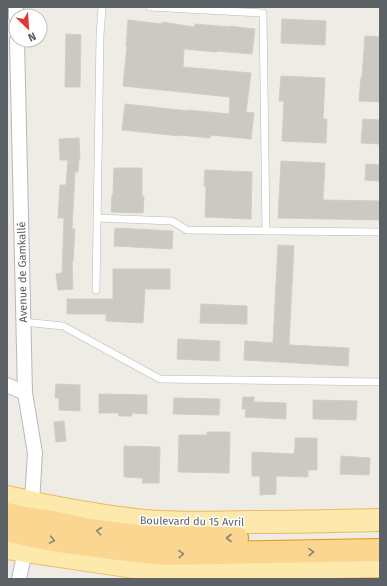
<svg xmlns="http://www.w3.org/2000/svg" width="387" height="586" font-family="'Fira Sans',sans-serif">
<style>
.building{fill:#ccc9c4;stroke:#d3cdc3}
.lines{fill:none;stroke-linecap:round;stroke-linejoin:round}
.lane-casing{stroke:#b5b8bb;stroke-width:8}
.street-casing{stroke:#b5b8bb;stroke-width:16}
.primary-casing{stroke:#edba5f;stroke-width:24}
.highway-casing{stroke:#ed9207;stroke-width:24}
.lane{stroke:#fff;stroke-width:7}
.street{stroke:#fff;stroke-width:14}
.primary{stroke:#fde9ac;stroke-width:22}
.highway{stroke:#fad690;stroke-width:22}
.oneway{stroke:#8b8472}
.labels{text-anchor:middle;stroke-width:3;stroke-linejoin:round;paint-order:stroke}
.street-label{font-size:11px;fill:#5c6165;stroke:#fff}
</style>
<rect width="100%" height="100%" fill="#efece5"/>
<g class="building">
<polygon points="282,19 326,21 325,45 281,43"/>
<polygon points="128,20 162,24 162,22 194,27 195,24 230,27 230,26 255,29 252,54 217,51 217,52 184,49 183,67 251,73 246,112 254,113 251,139 211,135 210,138 180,135 180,136 122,130 125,104 188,111 188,110 229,114 230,97 123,86 127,46 126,46"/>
<polygon points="66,34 81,35 80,87 65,87"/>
<polygon points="365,36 380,37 380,102 359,101 361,77 362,77"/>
<polygon points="281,76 325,78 323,119 327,119 326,143 282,141 284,101 279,101"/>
<polygon points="363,119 380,120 380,144 361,143"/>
<polygon points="79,138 80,159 79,159 78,172 75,172 72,229 75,229 73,262 72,262 73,289 58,290 56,274 62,273 64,218 58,218 60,185 66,185 68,160 60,160 59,139"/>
<polygon points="281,161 325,163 323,200 380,201 380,220 278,218"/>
<polygon points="366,164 380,165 380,181 365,180"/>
<polygon points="114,168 142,168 142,196 144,196 143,213 111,212 112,195 113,195"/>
<polygon points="205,170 252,172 251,219 205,217 206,186 204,186"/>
<polygon points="115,228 173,231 172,249 114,246"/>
<polygon points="278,245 294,246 289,344 290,344 290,345 349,348 348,366 244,360 245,341 273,343"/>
<polygon points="113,269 170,269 170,289 145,289 143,323 106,321 106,314 67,314 67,299 113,299"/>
<polygon points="201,304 247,306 247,324 200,323"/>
<polygon points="178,339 220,341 219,361 177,359"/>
<polygon points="56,384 80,385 80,411 59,410 59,398 55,398"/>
<polygon points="99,394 147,395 147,414 132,413 132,416 119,416 118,413 99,413"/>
<polygon points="243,397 254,397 254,402 286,403 286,419 245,417 246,409 242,409"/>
<polygon points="174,398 220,399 219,415 173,414"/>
<polygon points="313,400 357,401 356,420 313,419"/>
<polygon points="64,421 66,441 56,442 54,422"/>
<polygon points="207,432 230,432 229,473 178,472 179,435 207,435"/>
<polygon points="295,438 317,438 317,470 308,470 308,477 276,476 276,494 260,495 260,476 252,476 252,452 294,454 295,447"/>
<polygon points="124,446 160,447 159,483 142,483 143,478 124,477"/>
<polygon points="341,456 370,458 369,475 340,474"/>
</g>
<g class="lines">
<g class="lane-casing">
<g id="lane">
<polyline points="150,7 263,13 266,231"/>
<polyline points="97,218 172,221 187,230 380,232"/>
<polyline points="96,290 100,36 102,7"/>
<polyline points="23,322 63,326 160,379 380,382"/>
</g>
</g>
<g class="street-casing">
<g id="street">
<polyline points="16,7 16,17"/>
<polyline points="17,40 25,393 35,453 32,503"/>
<polyline points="7,385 25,393"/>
<polyline points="19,579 25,551"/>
</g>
</g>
<g class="primary-casing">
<g id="primary">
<path d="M7,497C52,508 98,516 144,521C180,524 217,523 253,522C295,522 338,521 380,520"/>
<polyline points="7,548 25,551 141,568 202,570 380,566"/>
</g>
</g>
<g class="highway-casing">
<g id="highway">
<polyline points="7,514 24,518 53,522 89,530 146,537 237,538"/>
<path d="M7,530C34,537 62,542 89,545C115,549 140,552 166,554L380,550"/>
</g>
</g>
<use href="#lane" class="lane"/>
<use href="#street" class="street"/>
<use href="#primary" class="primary"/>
<use href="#highway" class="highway"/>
</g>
<defs><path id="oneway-chevron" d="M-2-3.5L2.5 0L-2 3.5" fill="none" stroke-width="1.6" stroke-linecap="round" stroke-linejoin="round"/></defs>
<g class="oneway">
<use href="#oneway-chevron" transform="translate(99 531) rotate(-173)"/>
<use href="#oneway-chevron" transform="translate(229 538) rotate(180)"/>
<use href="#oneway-chevron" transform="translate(52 540) rotate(10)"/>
<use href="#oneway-chevron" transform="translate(311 552) rotate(-1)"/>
<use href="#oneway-chevron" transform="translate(181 554) rotate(-1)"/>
</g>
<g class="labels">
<g class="street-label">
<text transform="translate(22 272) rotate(-91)" y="4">Avenue de Gamkallé</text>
<text transform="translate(192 521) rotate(1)" y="4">Boulevard du 15 Avril</text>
</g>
</g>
<rect width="387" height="586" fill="none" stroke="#5c6165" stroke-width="16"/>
<g transform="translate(28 28) rotate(155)"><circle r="19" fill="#ffffff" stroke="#bec0c1"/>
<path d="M0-3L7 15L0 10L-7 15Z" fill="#e43536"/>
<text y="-6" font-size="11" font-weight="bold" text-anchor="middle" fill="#5c6165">N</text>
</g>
</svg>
